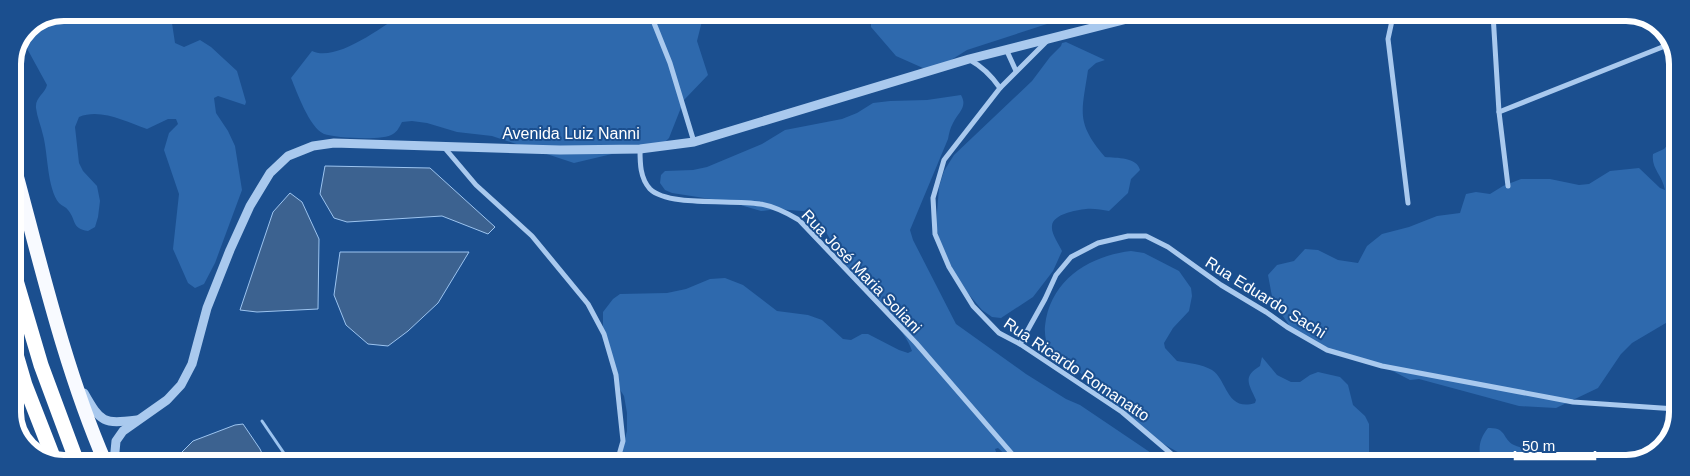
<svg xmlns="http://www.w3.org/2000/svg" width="1690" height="476" font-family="Helvetica,sans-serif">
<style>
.green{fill:#2e69ad}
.water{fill:#3c6290;stroke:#9cc4f0}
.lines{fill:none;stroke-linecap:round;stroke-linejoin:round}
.stream{stroke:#9cc4f0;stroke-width:3}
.minor{stroke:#a9c9ee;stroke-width:5}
.tertiary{stroke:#a9c9ee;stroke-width:9}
.trunk{stroke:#f8faff;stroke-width:14}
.motorway{stroke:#fff;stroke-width:15}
.labels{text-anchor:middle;stroke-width:4;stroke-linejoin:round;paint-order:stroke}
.street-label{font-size:16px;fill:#fff;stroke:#1b4f8f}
.rim{fill:none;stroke:#fff;stroke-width:6}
</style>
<rect width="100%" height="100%" fill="#1b4f8f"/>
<g class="green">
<path d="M65,13H176L172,23L175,43L184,47L200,40L211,47L237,71L246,102L245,105L218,96L214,98L216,113L228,131L235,146L242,190L215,263L204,284L195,288L188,283L173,249L179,194L164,150L169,133L178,124L176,119H168L147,129C126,122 101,108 79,117L75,127L79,163L83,171L97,186L100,201L98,217L95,227L88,231C71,228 77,221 68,210C66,207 62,206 59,203C47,188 48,153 43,135C41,126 37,117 36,108C35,97 45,94 47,85L24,43V38L28,28Z"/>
<path d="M404,13H586L593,21L611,13H704L697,41L708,75L684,100L669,138L661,146L653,150L612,154L574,163L492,136L457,132L427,123L412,121L402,122C400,126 397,132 393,134C384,141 335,138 324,134C309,127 297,92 291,78L312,51C336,63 383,26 404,13Z"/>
<polygon points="871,13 1078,14 967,50 932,72 896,56 871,27"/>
<path d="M1066,42L1105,60L1096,63L1088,70C1082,112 1075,122 1105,157C1117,158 1137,157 1140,170L1131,179L1128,193L1109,211C1102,210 1093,208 1086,209C1076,210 1053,214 1052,226C1051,234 1059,244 1062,251L1053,271L1033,297L1001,318L992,317L982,310L960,284L944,258L936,226L939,187L944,171L954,155L1032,81L1050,57L1061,46L1062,43Z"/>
<path d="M961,95C968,107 958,113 953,123C950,128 949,134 948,139L910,230L913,240L956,324L1026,374L1066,399L1080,405L1166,463H1014L998,448L995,449L1000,463L623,462L622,449L627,431V413L624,396L614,380V361L603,331V312L613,299L620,294L667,293L686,289L710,279L725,278L743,285L777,311L808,315L822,320L843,339L851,340L862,334H868L899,350L908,353L912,351C906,329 868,295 853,275C839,256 827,233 814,212L777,209L761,211L730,202L672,193L665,190L660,183L661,175L665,171L693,170L707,167L762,144L785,130L842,119L857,113L873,103L890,101L927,100Z"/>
<path d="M1677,137L1676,317L1632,343L1621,354L1598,388L1556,408L1519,406L1419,379L1410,380L1385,367L1329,349L1294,332L1273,302L1268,275L1277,265L1294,261L1305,249L1318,250L1338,260L1358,263L1367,246L1382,234L1409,227L1437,216L1460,213L1466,194L1476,192L1490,194L1503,186L1521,179H1550L1579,185L1589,184L1610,171L1639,168L1660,188L1665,190C1662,174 1651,169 1653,154L1664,149L1672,140Z"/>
<path d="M1131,251L1144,253L1179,271L1191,288L1192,296L1189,311L1173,328L1164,343L1165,348L1177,361C1189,363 1201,364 1212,370C1227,379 1226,412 1255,403L1256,400C1249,384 1242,377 1260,366L1262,357L1277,375L1291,382H1300L1310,375L1318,372L1340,377L1348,385L1353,405L1365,416L1369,424V463H1197L1160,442L1118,408L1058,352L1048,353C1047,344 1044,334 1045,326C1050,280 1089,256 1131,251Z"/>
<path d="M1488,428C1507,427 1502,439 1514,445C1526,451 1538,446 1544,463H1483C1477,451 1479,439 1488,428Z"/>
</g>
<g class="water">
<polygon points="325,166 430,168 495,227 488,234 442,216 347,222 334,218 320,194"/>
<polygon points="290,193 302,202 319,239 318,309 257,312 240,310 273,212"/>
<polygon points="340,252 469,252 438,303 408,331 388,346 368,344 346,325 334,295"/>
<polygon points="243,424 260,449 266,462 176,462 175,459 193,441 235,425"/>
</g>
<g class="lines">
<polyline class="stream" points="262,421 290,462"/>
<g class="minor">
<polyline points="650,13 670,63 694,142"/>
<polyline points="1395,14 1393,16 1388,39 1408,203"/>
<polyline points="1493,14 1499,112 1508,186"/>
<polyline points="1048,40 1000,88 944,160 933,198 935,234 949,267 973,306 999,333 1020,344 1122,412 1182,463"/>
<polyline points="1006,49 1016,71"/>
<path d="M970,60C983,67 991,75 1000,88"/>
<polyline points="1499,112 1670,44"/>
<polyline points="443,146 476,185 532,236 588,304 604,334 616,375 623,441 617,462"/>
<path d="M640,149C640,163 640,178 650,189C668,207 733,199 760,204C774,206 787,213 799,220L916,343L1020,463"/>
<polyline points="1020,344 1045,299 1056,275 1071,257 1098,243 1128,236 1146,236 1168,247 1221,285 1266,312 1287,327 1327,350 1382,366 1573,402 1676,409"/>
</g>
<g class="tertiary">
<path d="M84,393C101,423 103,424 137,420"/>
<polyline points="114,462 116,441 123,431 167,400 181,385 192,364 207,308 230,250 250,206 270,173 288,156 313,146 334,143 560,150 640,149 694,142 969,59 1147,14"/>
</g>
<path class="trunk" d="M13,162C40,261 64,367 105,462"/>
<g class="motorway">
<polyline points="13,270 41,365 77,462"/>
<polyline points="13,344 25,385 55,462"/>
</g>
</g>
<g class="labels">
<g class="street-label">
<text x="571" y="139">Avenida Luiz Nanni</text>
<text transform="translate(862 271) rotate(46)" y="6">Rua José Maria Soliani</text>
<text transform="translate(1266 297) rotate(32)" y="6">Rua Eduardo Sachi</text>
<text transform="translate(1077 369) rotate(34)" y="6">Rua Ricardo Romanatto</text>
</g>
</g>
<path d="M0 0H1690V476H0ZM64 21H1626A43 43 0 0 1 1669 64V412A43 43 0 0 1 1626 455H64A43 43 0 0 1 21 412V64A43 43 0 0 1 64 21Z" fill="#1b4f8f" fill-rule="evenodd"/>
<path class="rim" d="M64 21H1626A43 43 0 0 1 1669 64V412A43 43 0 0 1 1626 455H64A43 43 0 0 1 21 412V64A43 43 0 0 1 64 21Z"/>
<path d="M1515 451v8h80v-8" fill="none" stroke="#ffffff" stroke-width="2.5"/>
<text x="1522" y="451" font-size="15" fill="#ffffff" stroke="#1b4f8f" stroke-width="4" paint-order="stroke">50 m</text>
</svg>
